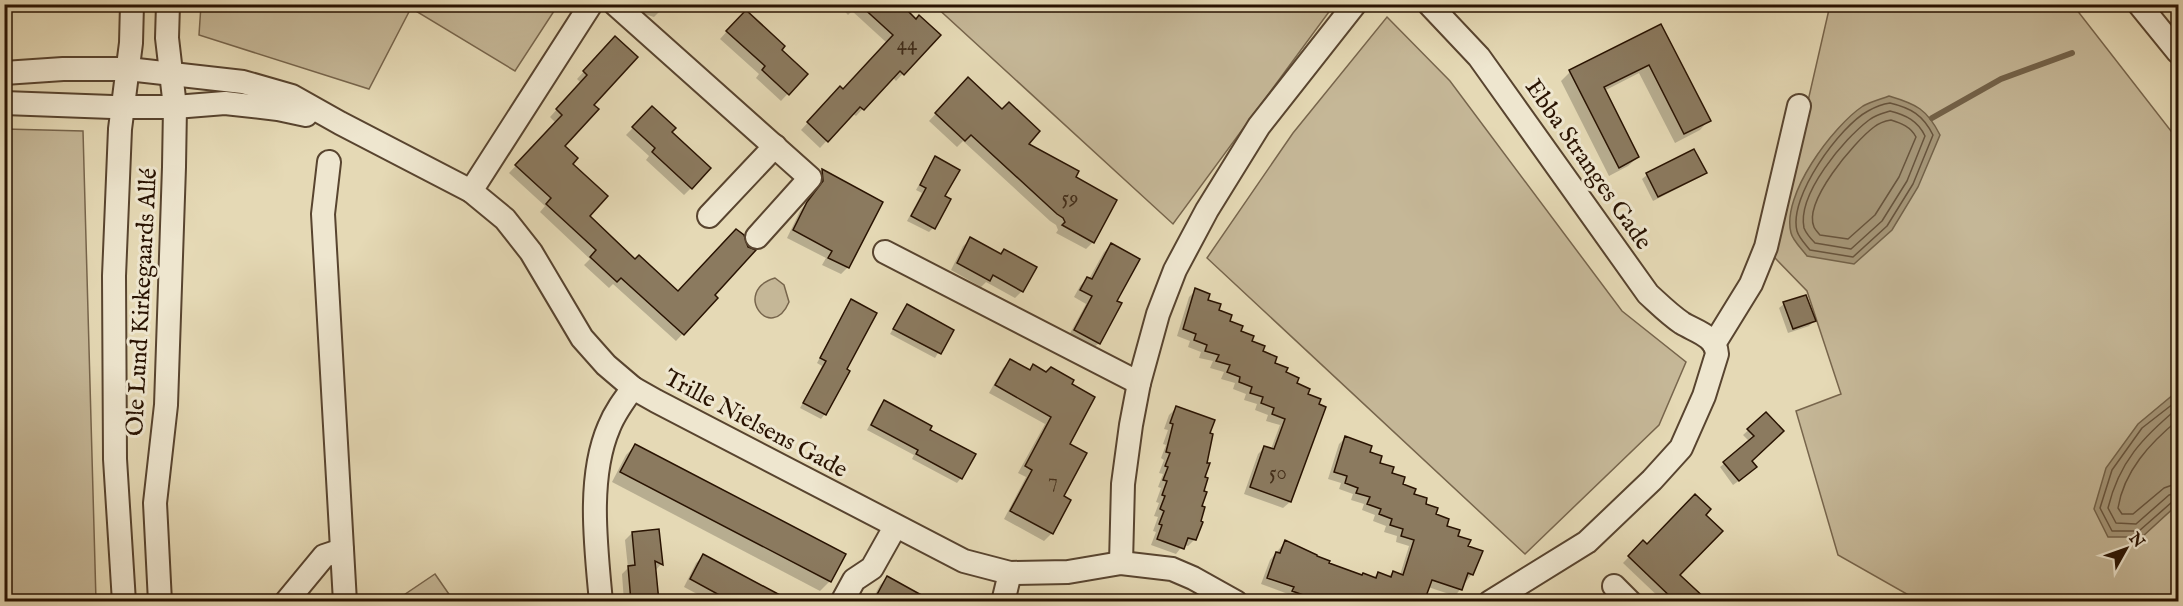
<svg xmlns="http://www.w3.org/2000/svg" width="2183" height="606" font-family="'IM FELL English',serif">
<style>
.green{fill:#c5b797;stroke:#77654c;stroke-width:1.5}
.water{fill:#a59678;stroke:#736249;stroke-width:1.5}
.shadow{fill:#0003}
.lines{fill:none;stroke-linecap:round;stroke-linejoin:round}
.shore{stroke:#67543d;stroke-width:1.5}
.stream{stroke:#736249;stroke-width:6}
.building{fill:#8b7a5f;stroke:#291302;stroke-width:1.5}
.minor-casing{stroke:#58442f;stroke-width:26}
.minor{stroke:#eee6cf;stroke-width:22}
.labels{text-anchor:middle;stroke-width:6;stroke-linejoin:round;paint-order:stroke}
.number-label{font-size:21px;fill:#422d19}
.street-label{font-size:24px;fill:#291302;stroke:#eee6cf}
</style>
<rect width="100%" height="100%" fill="#e5d9b5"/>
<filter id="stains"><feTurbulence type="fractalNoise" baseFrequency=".00333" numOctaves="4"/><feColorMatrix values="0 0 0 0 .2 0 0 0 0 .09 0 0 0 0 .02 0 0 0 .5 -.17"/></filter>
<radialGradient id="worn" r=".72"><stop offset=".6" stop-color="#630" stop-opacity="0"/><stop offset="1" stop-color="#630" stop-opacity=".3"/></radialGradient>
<g class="green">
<polygon points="201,5 201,4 558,5 515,71 411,8 369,89 199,35"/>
<polygon points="934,5 1334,5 1173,224"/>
<polygon points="1830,5 2073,5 2178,140 2178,601 1919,601 1838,555 1796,411 1841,394 1807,291 1775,258 1775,245"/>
<polygon points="1387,17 1450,81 1622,311 1686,362 1659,425 1525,554 1207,258 1293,133"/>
<polygon points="5,129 83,131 96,601 5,601"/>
<path d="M775,278L784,285L789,302C771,344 731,291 775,278Z"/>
<polygon points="435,574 453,600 451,601 395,601"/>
</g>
<g class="water">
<path d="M1889,96C1916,104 1927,109 1940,135L1918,187L1892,230L1854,264L1807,256C1802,249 1793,241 1791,233C1781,195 1833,126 1863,106C1870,102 1881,99 1889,96Z"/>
<polygon points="2174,394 2178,394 2178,504 2142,537 2108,537 2094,509 2106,468 2138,424"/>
</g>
<g class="shadow">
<polygon points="626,4 663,4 661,10 654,17 625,8"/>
<polygon points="838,4 899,4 916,21 939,35 896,81 892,77 856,116 852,113 820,148 801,130 833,95 843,91 887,43 852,11 848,15"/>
<polygon points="738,19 779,50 806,74 781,101 756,78 759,74 720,39"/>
<polygon points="1661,26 1709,120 1700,130 1675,143 1639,73 1604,91 1638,157 1628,166 1609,176 1561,81 1570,72"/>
<polygon points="608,45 592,105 563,146 571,164 588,216 635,261 678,293 713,295 716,298 676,341 613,284 609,288 584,265 590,259 540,212 545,206 509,173 556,123 550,117 581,83 577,79"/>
<polygon points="961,86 1026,144 1093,242 1086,249 1056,233 1058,230 1056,225 1050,221 963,141 957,147 929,121"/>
<polygon points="652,108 670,132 691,188 684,195 646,160 649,156 626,135"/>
<polygon points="1694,151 1705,173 1700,177 1653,201 1642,179 1647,175"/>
<polygon points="935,158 943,197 933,228 929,232 907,221 922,193 916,190 931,163"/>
<polygon points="822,171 881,203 848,267 841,274 822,265 826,258 787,238 800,211 816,190 815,178"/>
<polygon points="971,239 1000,255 1004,251 1022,291 1015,298 986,282 981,287 951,270 963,246"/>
<polygon points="1111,245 1115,301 1099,343 1091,350 1068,337 1086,304 1074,297 1080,286 1088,278 1089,279 1104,252"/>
<polygon points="1196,290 1317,405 1324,407 1290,502 1283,508 1244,494 1258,454 1265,447 1271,449 1280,425 1266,421 1268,415 1255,410 1257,404 1244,400 1246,394 1233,389 1235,383 1221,379 1224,372 1210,368 1213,361 1199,358 1201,352 1188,347 1190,341 1177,336 1189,297"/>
<polygon points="851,301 825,414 821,419 800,408 822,366 817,363 847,306"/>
<polygon points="1784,304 1814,321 1809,326 1788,333 1779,308"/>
<polygon points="907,306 952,330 935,358 890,334"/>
<polygon points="1010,361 1028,371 1033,366 1068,444 1062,497 1069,501 1051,534 1044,541 1004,519 1026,477 1018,473 1045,424 989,393 1003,368"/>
<polygon points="884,402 928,430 961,478 957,483 912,459 914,455 867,430 879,407"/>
<polygon points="1176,408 1208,434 1195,539 1188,546 1183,545 1176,554 1151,545 1156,532 1153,531 1158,517 1154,516 1159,503 1156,502 1161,488 1158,487 1163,474 1159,473 1164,460 1161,458 1166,445 1163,444 1168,430 1164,429 1169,415"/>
<polygon points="1766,414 1750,461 1751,472 1733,485 1720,467 1750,442 1743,435"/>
<polygon points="1345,438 1368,453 1466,547 1472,574 1455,596 1428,587 1423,602 1298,602 1287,598 1288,594 1261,584 1270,560 1285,542 1327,564 1361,577 1373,578 1378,573 1388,577 1393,572 1400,575 1409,546 1396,542 1397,536 1384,532 1386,526 1373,521 1375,515 1362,510 1364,504 1351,500 1353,494 1339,489 1341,483 1328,479 1339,444"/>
<polygon points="635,446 830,581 820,591 612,482 626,455"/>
<polygon points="658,531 661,564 655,571 658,602 624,602 622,574 628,568 625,540 632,533"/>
<polygon points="1643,542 1678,575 1706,602 1664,602 1623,563"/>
<polygon points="703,556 789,602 712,602 684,587 696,563"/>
<polygon points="887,578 931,602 871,602 880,585"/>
<polygon points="495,597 498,602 488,602"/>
</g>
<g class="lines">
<g class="shore">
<path d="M1890,103C1911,108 1923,115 1933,135L1913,184L1887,226L1853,257L1810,250C1806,245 1799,238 1797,231C1788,197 1840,126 1868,111C1875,107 1883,104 1890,103Z"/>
<path d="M1890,111C1906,115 1918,121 1925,136L1907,181L1882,221L1851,249L1815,243C1811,239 1806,233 1804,228C1797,194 1844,139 1869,120C1875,115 1883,113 1890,111Z"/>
<path d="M1891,120C1901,123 1911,127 1916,137L1899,177L1875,215L1848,239L1820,235C1819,234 1814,228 1814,227C1803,202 1854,142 1874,127C1879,123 1885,121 1891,120Z"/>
<polyline points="2178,400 2142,428 2112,470 2100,508 2112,531 2139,531 2172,502 2178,500"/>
<path d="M2178,408C2143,437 2119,462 2108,508L2116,523L2136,524L2169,495L2178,493"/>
<path d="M2178,420C2150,443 2124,471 2118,508L2122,514H2133L2164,488L2178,483"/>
</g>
<polyline class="stream" points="1932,118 2001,79 2072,53"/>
</g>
<g class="building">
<polygon points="859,4 901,4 916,19 919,15 941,35 904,75 900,71 864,110 860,107 828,142 807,122 840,86 843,89 893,35"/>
<polygon points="746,10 785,46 782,50 808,74 789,95 762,70 765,66 726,31"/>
<polygon points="1661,24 1711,121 1684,134 1649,65 1604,87 1639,157 1619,168 1569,70"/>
<polygon points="615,36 638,57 594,105 599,109 565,146 578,158 573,164 608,196 590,216 635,259 639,255 678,291 736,229 744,235 748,247 756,250 715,295 718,298 684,335 621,278 617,282 590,257 596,250 546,204 551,198 515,165 562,115 556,109 587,75 583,71"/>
<polygon points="968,77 1002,109 1009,102 1040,131 1029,144 1079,171 1076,177 1117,200 1094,243 1062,225 1065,222 1063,218 1057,214 971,135 965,141 935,113"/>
<polygon points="652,106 676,128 672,132 711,168 692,189 652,152 655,148 632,127"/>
<polygon points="1694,149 1707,173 1658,197 1646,173"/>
<polygon points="935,156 960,170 945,196 951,199 935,229 911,216 926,188 920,185"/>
<polygon points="822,169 883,202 849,268 828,258 832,251 793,230 807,202 823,181"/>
<polygon points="970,237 1001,254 1004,249 1037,267 1023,292 993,275 990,281 957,263"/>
<polygon points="1111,243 1140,259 1117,301 1122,303 1100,344 1074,330 1092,296 1080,290 1087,277 1092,279"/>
<polygon points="1195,288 1210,294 1208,300 1221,304 1219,310 1232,315 1230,321 1243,326 1241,331 1254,336 1252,341 1265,346 1263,351 1277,357 1275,363 1288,368 1286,372 1299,378 1297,383 1310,389 1308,394 1321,399 1319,404 1326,407 1291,502 1250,487 1264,446 1274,449 1285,419 1272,414 1274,408 1261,403 1263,397 1250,393 1252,387 1239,382 1240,377 1227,372 1230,365 1216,361 1219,355 1205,351 1207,345 1194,340 1196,334 1183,329"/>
<polygon points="1806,295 1816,321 1793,329 1783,302"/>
<polygon points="851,299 877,313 847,369 850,371 826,415 803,403 826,361 820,358"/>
<polygon points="907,304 954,330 941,354 893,329"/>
<polygon points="1010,359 1030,370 1033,364 1046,372 1051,367 1074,380 1072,384 1095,397 1070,444 1087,453 1064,496 1071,500 1053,534 1010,511 1032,470 1025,466 1051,417 995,385"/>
<polygon points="884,400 932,426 930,430 976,454 962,479 916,454 918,450 871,425"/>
<polygon points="1176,406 1215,420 1210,433 1213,434 1207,463 1210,463 1205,477 1208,478 1204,491 1207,492 1202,506 1205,507 1201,521 1203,522 1196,540 1188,538 1184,549 1157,539 1162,525 1159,524 1164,511 1160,509 1165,496 1162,495 1167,481 1163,480 1168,467 1165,466 1170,453 1166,452 1173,424 1170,423"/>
<polygon points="1766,412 1784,431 1752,461 1757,467 1739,481 1723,462 1754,436 1747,429"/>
<polygon points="1345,436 1372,446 1370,452 1382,456 1380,463 1394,467 1392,473 1405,477 1403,484 1416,489 1414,494 1427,498 1426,504 1438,508 1436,514 1449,519 1447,526 1460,530 1458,536 1471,540 1468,546 1483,551 1473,575 1468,573 1462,590 1432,580 1424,602 1323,602 1292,591 1294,587 1267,578 1276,552 1280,553 1285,540 1317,555 1317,556 1330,561 1329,563 1362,575 1363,573 1376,578 1378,572 1391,577 1393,571 1403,575 1414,540 1401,536 1403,529 1390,525 1392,519 1379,514 1381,509 1367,504 1370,497 1356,493 1358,488 1345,483 1347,476 1334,472"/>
<polygon points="635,444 846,554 831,582 620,472"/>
<polygon points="1695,494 1711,509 1706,515 1723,531 1680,575 1709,602 1676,602 1628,556 1643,540 1647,544"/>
<polygon points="659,529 663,565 655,561 659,602 631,602 628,566 635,565 632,532"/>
<polygon points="703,554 793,602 732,602 690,579"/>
<polygon points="887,576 934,602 873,602"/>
</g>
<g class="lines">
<g class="minor-casing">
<g id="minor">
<polyline points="615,4 810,178 757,237"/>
<path d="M1429,4L1479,57L1648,294C1659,304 1670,315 1682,323C1695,331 1716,336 1717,354L1704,396L1681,448L1652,480L1587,542L1490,602"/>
<polyline points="2139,4 2178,52"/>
<polyline points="4,73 63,69 128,69 243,82 292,96 340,123 471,191 505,219 531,252 582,338 606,365 633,388 656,401 964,561 1010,573 1068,572 1121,563 1172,569 1193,578 1236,602"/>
<polyline points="4,103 112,107 175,107 225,103 278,109 306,115"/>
<polyline points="329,162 323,214 345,602"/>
<polyline points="471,191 591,4"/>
<polyline points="709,216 775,146"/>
<polyline points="885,252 1139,383"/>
<polyline points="1714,344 1751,284 1766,247 1799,106"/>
<polyline points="1121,563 1123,484 1131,425 1139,383 1158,314 1175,270 1207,210 1259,126 1355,4"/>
<polyline points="1614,586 1630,602"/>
<polyline points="124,602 115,459 114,276 120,129 131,43 132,4"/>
<polyline points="160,602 155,503 166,405 174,167 175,107 167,38 168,4"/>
<polyline points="286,602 324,556 342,550"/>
<path d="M601,602C596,547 587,478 609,427C615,412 624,400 633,388"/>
<polyline points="842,602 854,580 872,568 895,527"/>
<polyline points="1003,602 1010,573"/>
</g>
</g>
<use href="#minor" class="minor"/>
</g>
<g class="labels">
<g class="number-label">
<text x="907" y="50">44</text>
<text x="1070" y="204">59</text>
<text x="1278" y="479">50</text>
<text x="1053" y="487">7</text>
</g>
<g class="street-label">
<text transform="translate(1589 164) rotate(55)" y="8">Ebba Stranges Gade</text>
<text transform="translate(141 302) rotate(-87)" y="8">Ole Lund Kirkegaards Allé</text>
<text transform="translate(756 423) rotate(28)" y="8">Trille Nielsens Gade</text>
</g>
</g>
<rect width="2183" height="606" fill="none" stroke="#e5d9b5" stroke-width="24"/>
<rect x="6" y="6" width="2171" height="594" fill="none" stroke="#291302" stroke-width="3"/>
<rect x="12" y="12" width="2159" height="582" fill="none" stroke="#291302" stroke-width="1.5"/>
<g transform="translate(2126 549) rotate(50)" stroke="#eee6cf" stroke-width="4.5" paint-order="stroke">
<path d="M0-4.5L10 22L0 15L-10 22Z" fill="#291302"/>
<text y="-9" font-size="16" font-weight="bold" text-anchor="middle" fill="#291302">N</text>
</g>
<rect width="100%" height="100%" filter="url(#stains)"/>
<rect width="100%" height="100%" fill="url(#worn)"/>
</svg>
